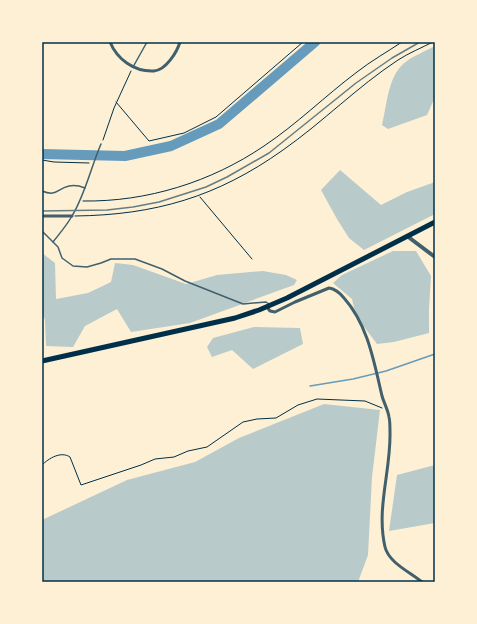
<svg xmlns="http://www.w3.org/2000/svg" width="477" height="624" font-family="Roboto,sans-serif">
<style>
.green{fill:#b9caca}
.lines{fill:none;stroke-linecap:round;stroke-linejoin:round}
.stream{stroke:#669bbc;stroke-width:1.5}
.river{stroke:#669bbc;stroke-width:10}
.path{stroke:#003049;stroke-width:1}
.service{stroke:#3f606c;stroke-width:1.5}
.minor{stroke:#3f606c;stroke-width:3}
.tertiary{stroke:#3f606c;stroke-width:4}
.trunk{stroke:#003049;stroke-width:5}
.rail{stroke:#657d81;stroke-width:1.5}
.neatline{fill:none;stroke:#003049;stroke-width:1.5}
</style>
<rect width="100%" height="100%" fill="#fdf0d5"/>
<g class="green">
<path d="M435,46V97L427,115L388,129L382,125C387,105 388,73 407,61C415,55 426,51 435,46Z"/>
<polygon points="340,170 381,205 407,192 435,182 435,214 364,250 349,238 337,219 321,190"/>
<polygon points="393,251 416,251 431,276 429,308 429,333 394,342 377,344 356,316 352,299 333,283 342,275"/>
<polygon points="42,253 55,263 56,299 88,293 111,282 115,263 133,265 186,284 217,275 263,271 286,275 297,280 294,285 190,323 131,332 117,309 85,326 73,347 46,346 45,320 42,312"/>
<polygon points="254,327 300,328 303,344 253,369 232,350 212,357 207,347 213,338"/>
<polygon points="324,404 380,410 372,477 368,555 358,582 42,582 42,520 127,480 195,462 239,438"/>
<polygon points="435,465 435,523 389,531 397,475"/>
</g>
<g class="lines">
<polyline class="stream" points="310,386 353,379 386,371 435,354"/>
<polyline class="river" points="42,154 125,156 171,146 219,124 315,42"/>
<g class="path">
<polyline points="116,102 149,141 184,133 216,117 303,42"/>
<polyline points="103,140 114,108 131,71"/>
<polyline points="42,160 54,162 89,163"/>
<polyline points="200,197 252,259"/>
<path d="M83,201C147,202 211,182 264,146C297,124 325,96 357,72C371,61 387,52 402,42"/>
<path d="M75,216C155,215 217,197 283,150C323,122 357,87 398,60C409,53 421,48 433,42"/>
<path d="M42,465C49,458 61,451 70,457L81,485L141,465L155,459L174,457L188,451L207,447L243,422L257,419L276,418L298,405L317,399L365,401L382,408"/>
</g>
<g class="service">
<polyline points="133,67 147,42"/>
<path d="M42,191C57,197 56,189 69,186C74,185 80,186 85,188"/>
<polyline points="42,231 58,247 62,258 73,266 87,267 101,263 111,259 135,259 162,269 185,281 243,304 266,302 269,304"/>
<path d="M53,242C60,233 67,225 72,216C85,195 91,167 101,144"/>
</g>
<g class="minor">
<path d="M110,42C117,59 134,72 154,71C166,70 177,52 180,42"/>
<polyline points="42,216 72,216"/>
<path d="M267,307L270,311L275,312L295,302L329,288C336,289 340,293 344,298C368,325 374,362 382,396C384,403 388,410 389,417C390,421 390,427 390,432C391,471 376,508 385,547C389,563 410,572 422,582"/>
</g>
<polyline class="tertiary" points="407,236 435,257"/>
<polyline class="trunk" points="42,361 235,318 259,310 287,298 435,222"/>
<polyline class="rail" points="42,211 107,210 133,207 159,202 206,187 227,177 269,153 356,83 392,58 420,42"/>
</g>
<rect width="477" height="624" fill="none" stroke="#fdf0d5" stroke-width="86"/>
<rect x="43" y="43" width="391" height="538" class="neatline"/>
</svg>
